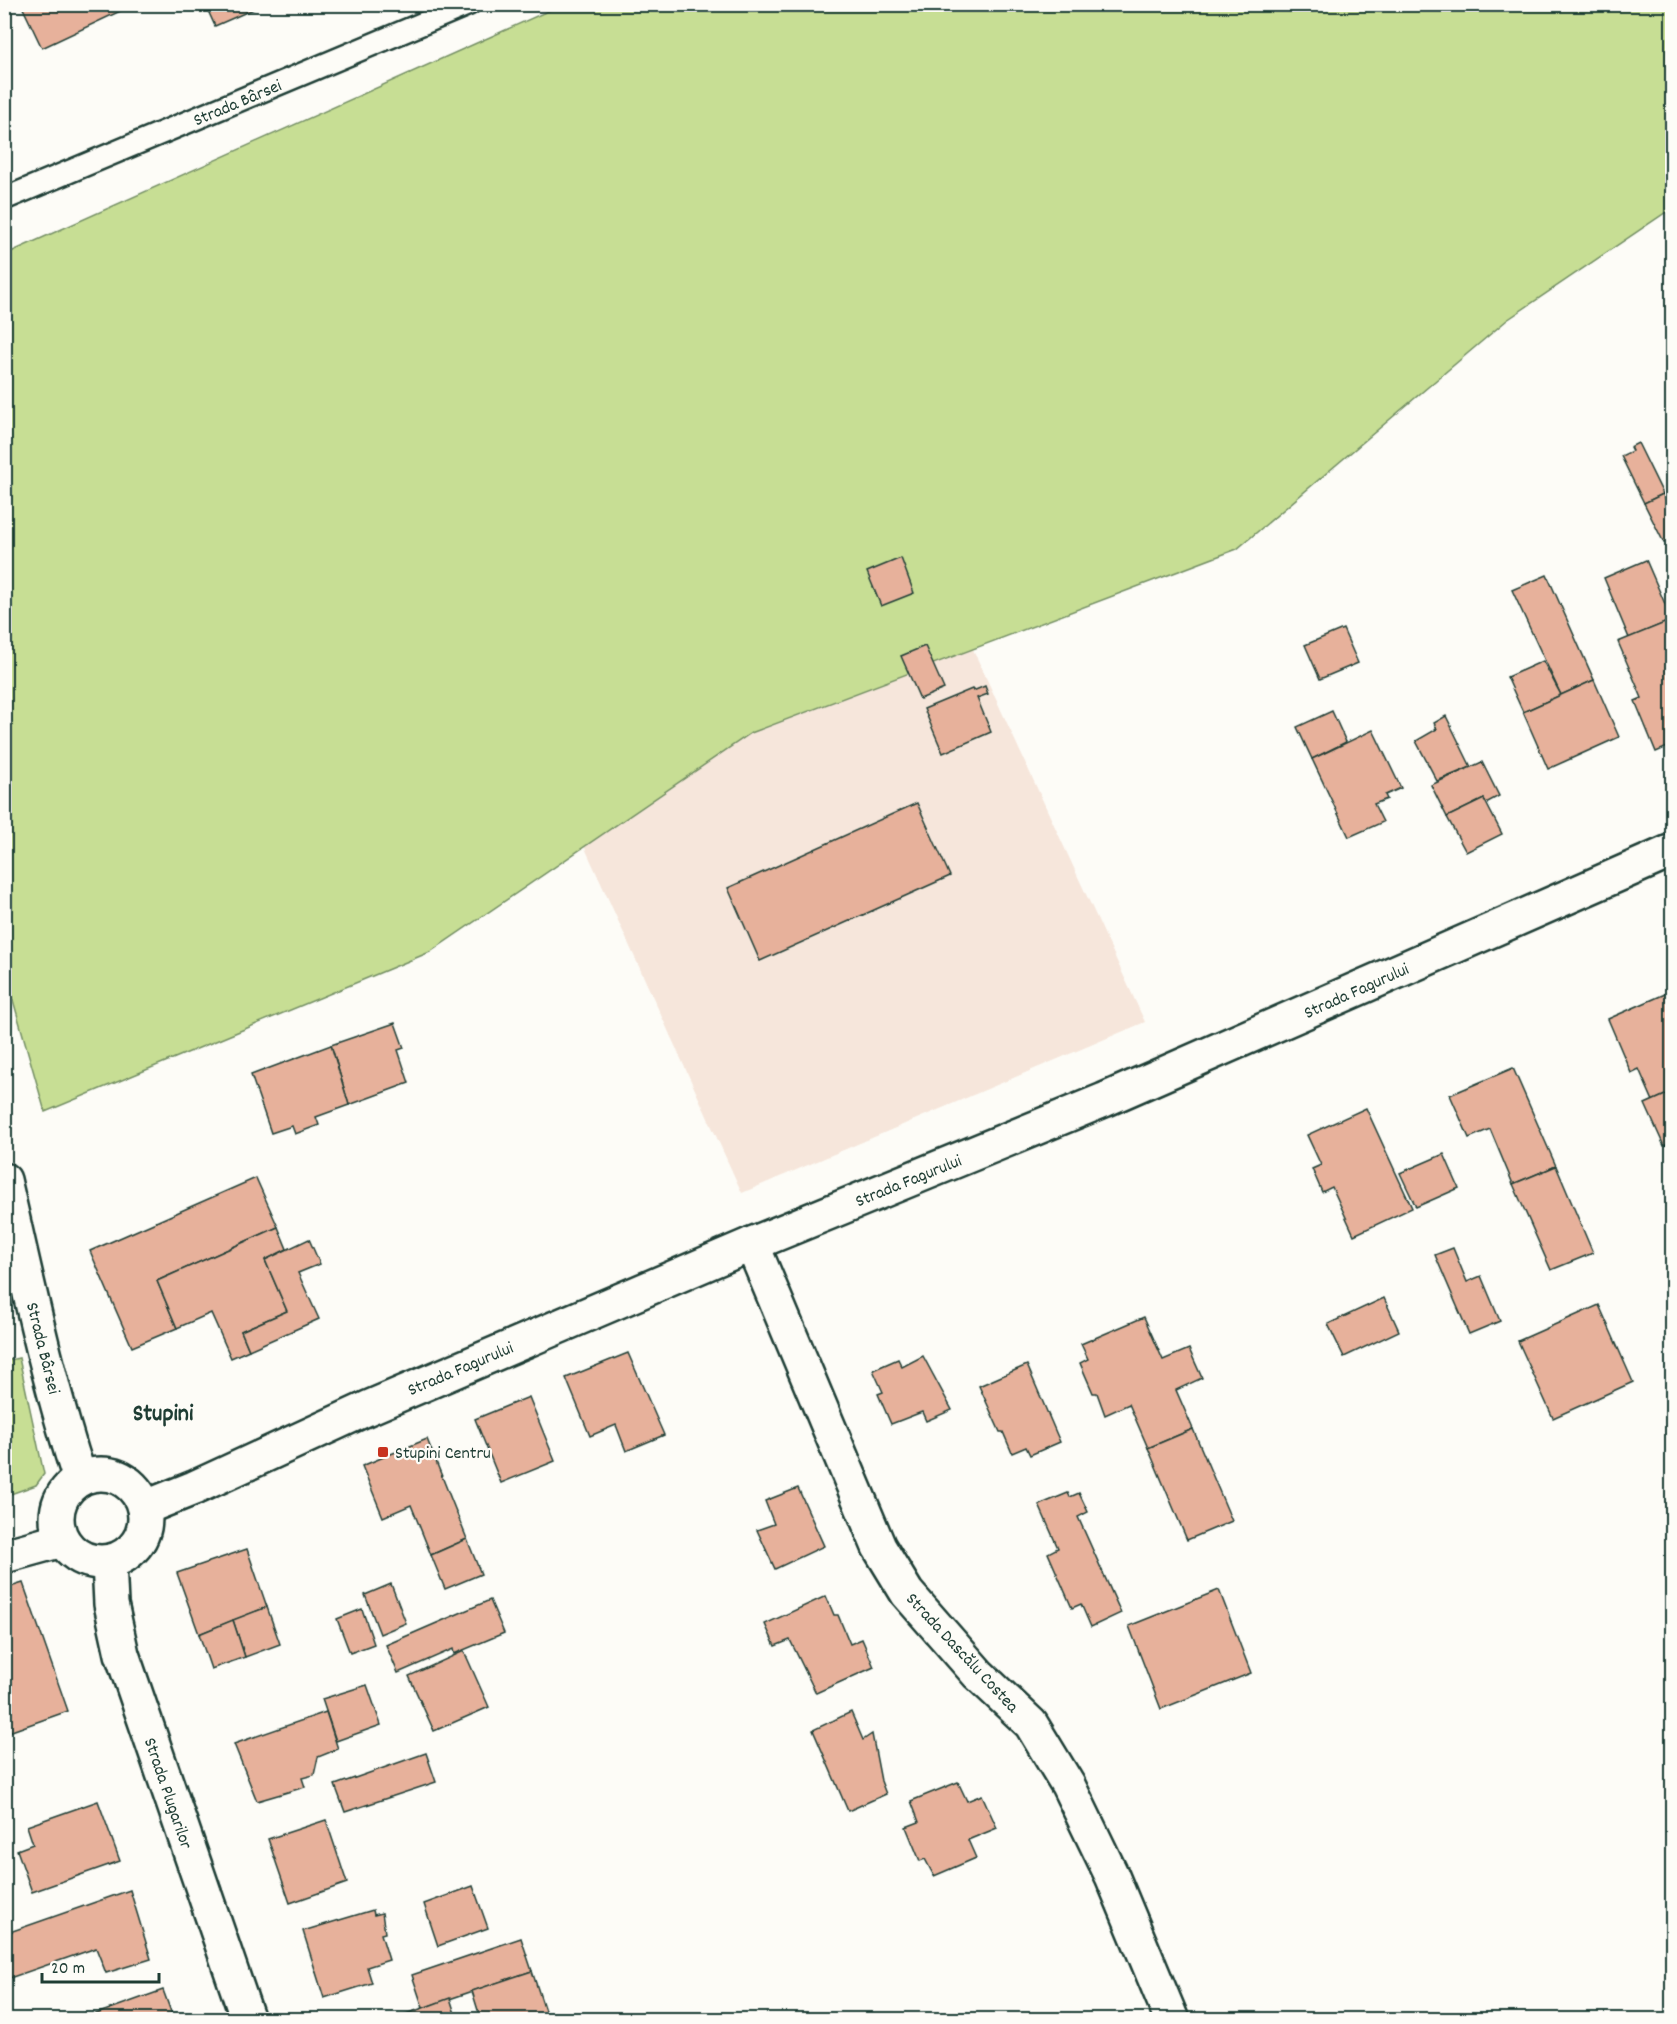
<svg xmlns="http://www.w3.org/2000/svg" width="1677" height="2024" font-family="Dekko,sans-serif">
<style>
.built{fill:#f6e6db}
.green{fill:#c7de94;stroke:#738e64;stroke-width:1.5}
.building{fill:#e7b19b;stroke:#1f3d34;stroke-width:1.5}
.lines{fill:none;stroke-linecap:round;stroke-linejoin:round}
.lane-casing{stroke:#1f3d34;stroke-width:26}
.street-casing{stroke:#1f3d34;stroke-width:38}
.secondary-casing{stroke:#1f3d34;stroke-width:38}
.lane{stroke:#fdfcf7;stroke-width:21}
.street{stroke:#fdfcf7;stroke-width:33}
.secondary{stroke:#fdfcf7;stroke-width:33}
.poi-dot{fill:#c8321e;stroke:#fdfcf7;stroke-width:2}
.labels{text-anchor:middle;stroke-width:4.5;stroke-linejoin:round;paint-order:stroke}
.street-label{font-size:18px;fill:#1f3d34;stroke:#fdfcf7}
.poi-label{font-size:18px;fill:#1f3d34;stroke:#fdfcf7;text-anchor:start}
.district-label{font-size:24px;font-weight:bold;fill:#1f3d34;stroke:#fdfcf7}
</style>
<rect width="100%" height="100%" fill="#fdfcf7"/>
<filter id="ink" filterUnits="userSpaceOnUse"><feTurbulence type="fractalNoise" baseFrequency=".0167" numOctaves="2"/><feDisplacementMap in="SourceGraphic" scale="12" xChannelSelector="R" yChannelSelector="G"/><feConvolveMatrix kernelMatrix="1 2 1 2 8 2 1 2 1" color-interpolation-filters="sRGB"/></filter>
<g filter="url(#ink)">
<polygon class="built" points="910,513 1145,1022 742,1193 504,670"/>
<g class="green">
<polygon points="559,5 1672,5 1672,208 1507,320 1237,549 751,733 430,952 45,1112 5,972 4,255 559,6"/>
<polygon points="19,1358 44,1474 36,1485 5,1496 5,1361"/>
</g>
<g class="building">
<polygon points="21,4 127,4 129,7 42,48"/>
<polygon points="205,4 265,4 215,26"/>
<polygon points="1638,443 1663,494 1644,503 1621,456 1632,451 1630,447"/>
<polygon points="1663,494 1672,513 1672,539 1664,543 1644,503"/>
<polygon points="901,558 914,593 881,606 867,572"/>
<polygon points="1646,560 1672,620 1629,638 1604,578"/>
<polygon points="1547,575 1594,680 1561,695 1512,590"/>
<polygon points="1672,620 1672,745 1656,752 1635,701 1642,698 1618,642"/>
<polygon points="1343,629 1358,663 1320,679 1305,645"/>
<polygon points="925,646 944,689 920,699 901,656"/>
<polygon points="1543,661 1561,695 1523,712 1507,677"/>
<polygon points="1594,680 1619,737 1548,769 1523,712"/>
<polygon points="985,686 988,694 977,698 991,732 943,753 924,709 972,689 973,691"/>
<polygon points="1332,711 1346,742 1312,759 1297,727"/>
<polygon points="1446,716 1471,767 1437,781 1416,741 1437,729 1434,723"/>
<polygon points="1373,730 1401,788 1385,795 1387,799 1374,804 1383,822 1349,837 1312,759"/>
<polygon points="1482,762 1499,796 1486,803 1484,799 1447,817 1431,785"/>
<polygon points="1484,799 1502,834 1466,852 1447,817"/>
<polygon points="917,803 950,876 760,961 728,888"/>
<polygon points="1672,991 1672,1092 1653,1101 1639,1069 1631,1073 1608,1019"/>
<polygon points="395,1023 404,1048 398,1050 409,1083 349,1105 331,1045"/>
<polygon points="331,1045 349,1105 316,1117 319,1125 295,1134 292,1126 271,1133 251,1075"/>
<polygon points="1513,1068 1556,1166 1513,1184 1490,1129 1469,1138 1450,1095"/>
<polygon points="1672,1092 1672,1142 1664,1146 1645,1104"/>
<polygon points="1366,1108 1412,1208 1354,1235 1332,1187 1322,1192 1312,1169 1321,1165 1307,1135"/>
<polygon points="1444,1154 1459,1188 1416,1207 1400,1173"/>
<polygon points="1556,1166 1593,1253 1551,1270 1513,1184"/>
<polygon points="256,1178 278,1227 157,1281 177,1328 132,1347 90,1251"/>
<polygon points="278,1227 287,1249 265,1260 287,1311 241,1331 249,1350 231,1358 211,1313 177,1328 157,1281"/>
<polygon points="309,1239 320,1264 298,1273 319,1319 249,1350 241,1331 287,1311 265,1260"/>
<polygon points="1453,1248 1467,1282 1481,1276 1500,1321 1469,1334 1435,1255"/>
<polygon points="1384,1298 1399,1331 1344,1357 1328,1324"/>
<polygon points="1599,1305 1633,1382 1553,1418 1518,1341"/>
<polygon points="1144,1317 1163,1360 1189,1349 1202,1378 1176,1390 1193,1429 1148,1448 1129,1404 1105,1415 1097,1393 1093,1393 1080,1363 1088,1359 1081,1344"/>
<polygon points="628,1353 664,1435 626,1451 616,1425 590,1436 566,1378"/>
<polygon points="923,1356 952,1410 926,1421 922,1412 891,1424 878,1394 883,1392 873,1370 898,1359 902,1367"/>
<polygon points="1027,1365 1060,1442 1030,1455 1026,1447 1012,1453 1003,1432 1000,1432 979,1386"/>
<polygon points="529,1397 555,1461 501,1483 475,1419"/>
<polygon points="1193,1429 1232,1521 1187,1540 1148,1448"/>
<polygon points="427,1439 467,1539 431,1555 411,1505 383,1517 362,1466"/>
<polygon points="798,1488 824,1546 775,1569 757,1530 774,1524 765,1501"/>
<polygon points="1068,1493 1070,1497 1079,1493 1088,1512 1078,1517 1121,1613 1091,1627 1081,1604 1072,1608 1048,1553 1058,1548 1039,1505"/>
<polygon points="467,1539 481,1574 445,1589 431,1555"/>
<polygon points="247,1549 267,1607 199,1634 177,1573"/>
<polygon points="23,1583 68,1711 6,1733 4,1728 4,1589"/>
<polygon points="391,1584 406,1623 380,1634 365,1595"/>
<polygon points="1219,1590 1251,1673 1161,1709 1129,1626"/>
<polygon points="826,1596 834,1615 838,1615 850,1644 862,1639 874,1667 816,1693 790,1640 775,1646 765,1624"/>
<polygon points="490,1600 504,1633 454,1654 453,1649 398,1673 386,1645"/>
<polygon points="267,1607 280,1644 245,1657 233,1620"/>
<polygon points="362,1609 374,1644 350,1653 337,1619"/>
<polygon points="233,1620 245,1657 211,1669 199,1634"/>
<polygon points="464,1651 489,1707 434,1731 409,1676"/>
<polygon points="367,1685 381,1725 336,1741 322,1699"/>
<polygon points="326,1712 338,1749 318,1757 314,1775 302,1778 305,1787 257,1801 234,1744"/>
<polygon points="851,1712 863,1740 872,1734 881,1781 886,1794 848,1811 813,1730"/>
<polygon points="426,1753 436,1782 345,1812 335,1785"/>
<polygon points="958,1782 967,1801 982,1795 997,1828 968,1840 976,1858 934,1876 925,1859 920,1861 906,1827 919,1822 911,1801"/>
<polygon points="98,1801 120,1861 32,1892 17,1850 33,1844 27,1826"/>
<polygon points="326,1820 347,1883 290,1903 268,1839"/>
<polygon points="473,1886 488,1928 438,1946 424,1904"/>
<polygon points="130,1890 151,1959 106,1973 96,1948 4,1980 4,1934"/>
<polygon points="373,1910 374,1915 382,1913 385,1933 381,1934 389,1960 367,1967 372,1983 324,1998 303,1931"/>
<polygon points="521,1938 532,1971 423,2008 412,1975"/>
<polygon points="532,1971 548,2020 481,2020 472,1991"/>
<polygon points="163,1990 174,2020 82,2020 82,2019"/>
<polygon points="450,1998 457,2020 388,2020 423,2008"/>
</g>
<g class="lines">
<g class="lane-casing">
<polyline id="lane" points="4,199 469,4"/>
</g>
<g class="street-casing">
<polyline id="street" points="752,1244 879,1547 907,1593 978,1674 1031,1724 1068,1785 1112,1876 1172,2020"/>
</g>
<g class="secondary-casing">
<g id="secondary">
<path d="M4,1180C27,1280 48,1382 80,1479"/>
<circle cx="101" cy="1518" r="44"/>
<polyline points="144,1508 194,1488 368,1408 752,1244 1104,1100 1672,851"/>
<polyline points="4,1556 62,1540"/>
<polyline points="109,1562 111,1604 122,1654 248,2020"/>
</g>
</g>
<use href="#lane" class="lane"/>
<use href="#street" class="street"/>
<use href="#secondary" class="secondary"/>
</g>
</g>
<rect class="poi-dot" x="377" y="1446" width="12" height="12" rx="3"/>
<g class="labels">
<g class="street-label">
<text transform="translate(237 102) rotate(-23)" y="6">Strada Bârsei</text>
<text transform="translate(1356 990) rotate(-24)" y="6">Strada Fagurului</text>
<text transform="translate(908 1180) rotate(-22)" y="6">Strada Fagurului</text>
<text transform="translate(44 1348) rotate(76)" y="6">Strada Bârsei</text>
<text transform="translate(460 1368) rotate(-23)" y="6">Strada Fagurului</text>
<text transform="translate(963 1652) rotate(47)" y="6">Strada Dascălu Costea</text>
<text transform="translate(169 1793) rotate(71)" y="6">Strada Plugarilor</text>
</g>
<g class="poi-label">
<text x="395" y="1458">Stupini Centru</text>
</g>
<g class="district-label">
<text x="163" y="1420">Stupini</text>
</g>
</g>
<rect width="1677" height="2024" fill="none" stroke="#fdfcf7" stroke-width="24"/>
<rect x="12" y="12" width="1653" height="2000" fill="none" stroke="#1f3d34" stroke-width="2" filter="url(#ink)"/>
<path d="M42 1973v9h117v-9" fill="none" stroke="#1f3d34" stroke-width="3"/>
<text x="51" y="1973" font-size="18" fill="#1f3d34" stroke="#fdfcf7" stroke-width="4.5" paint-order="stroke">20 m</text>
</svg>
